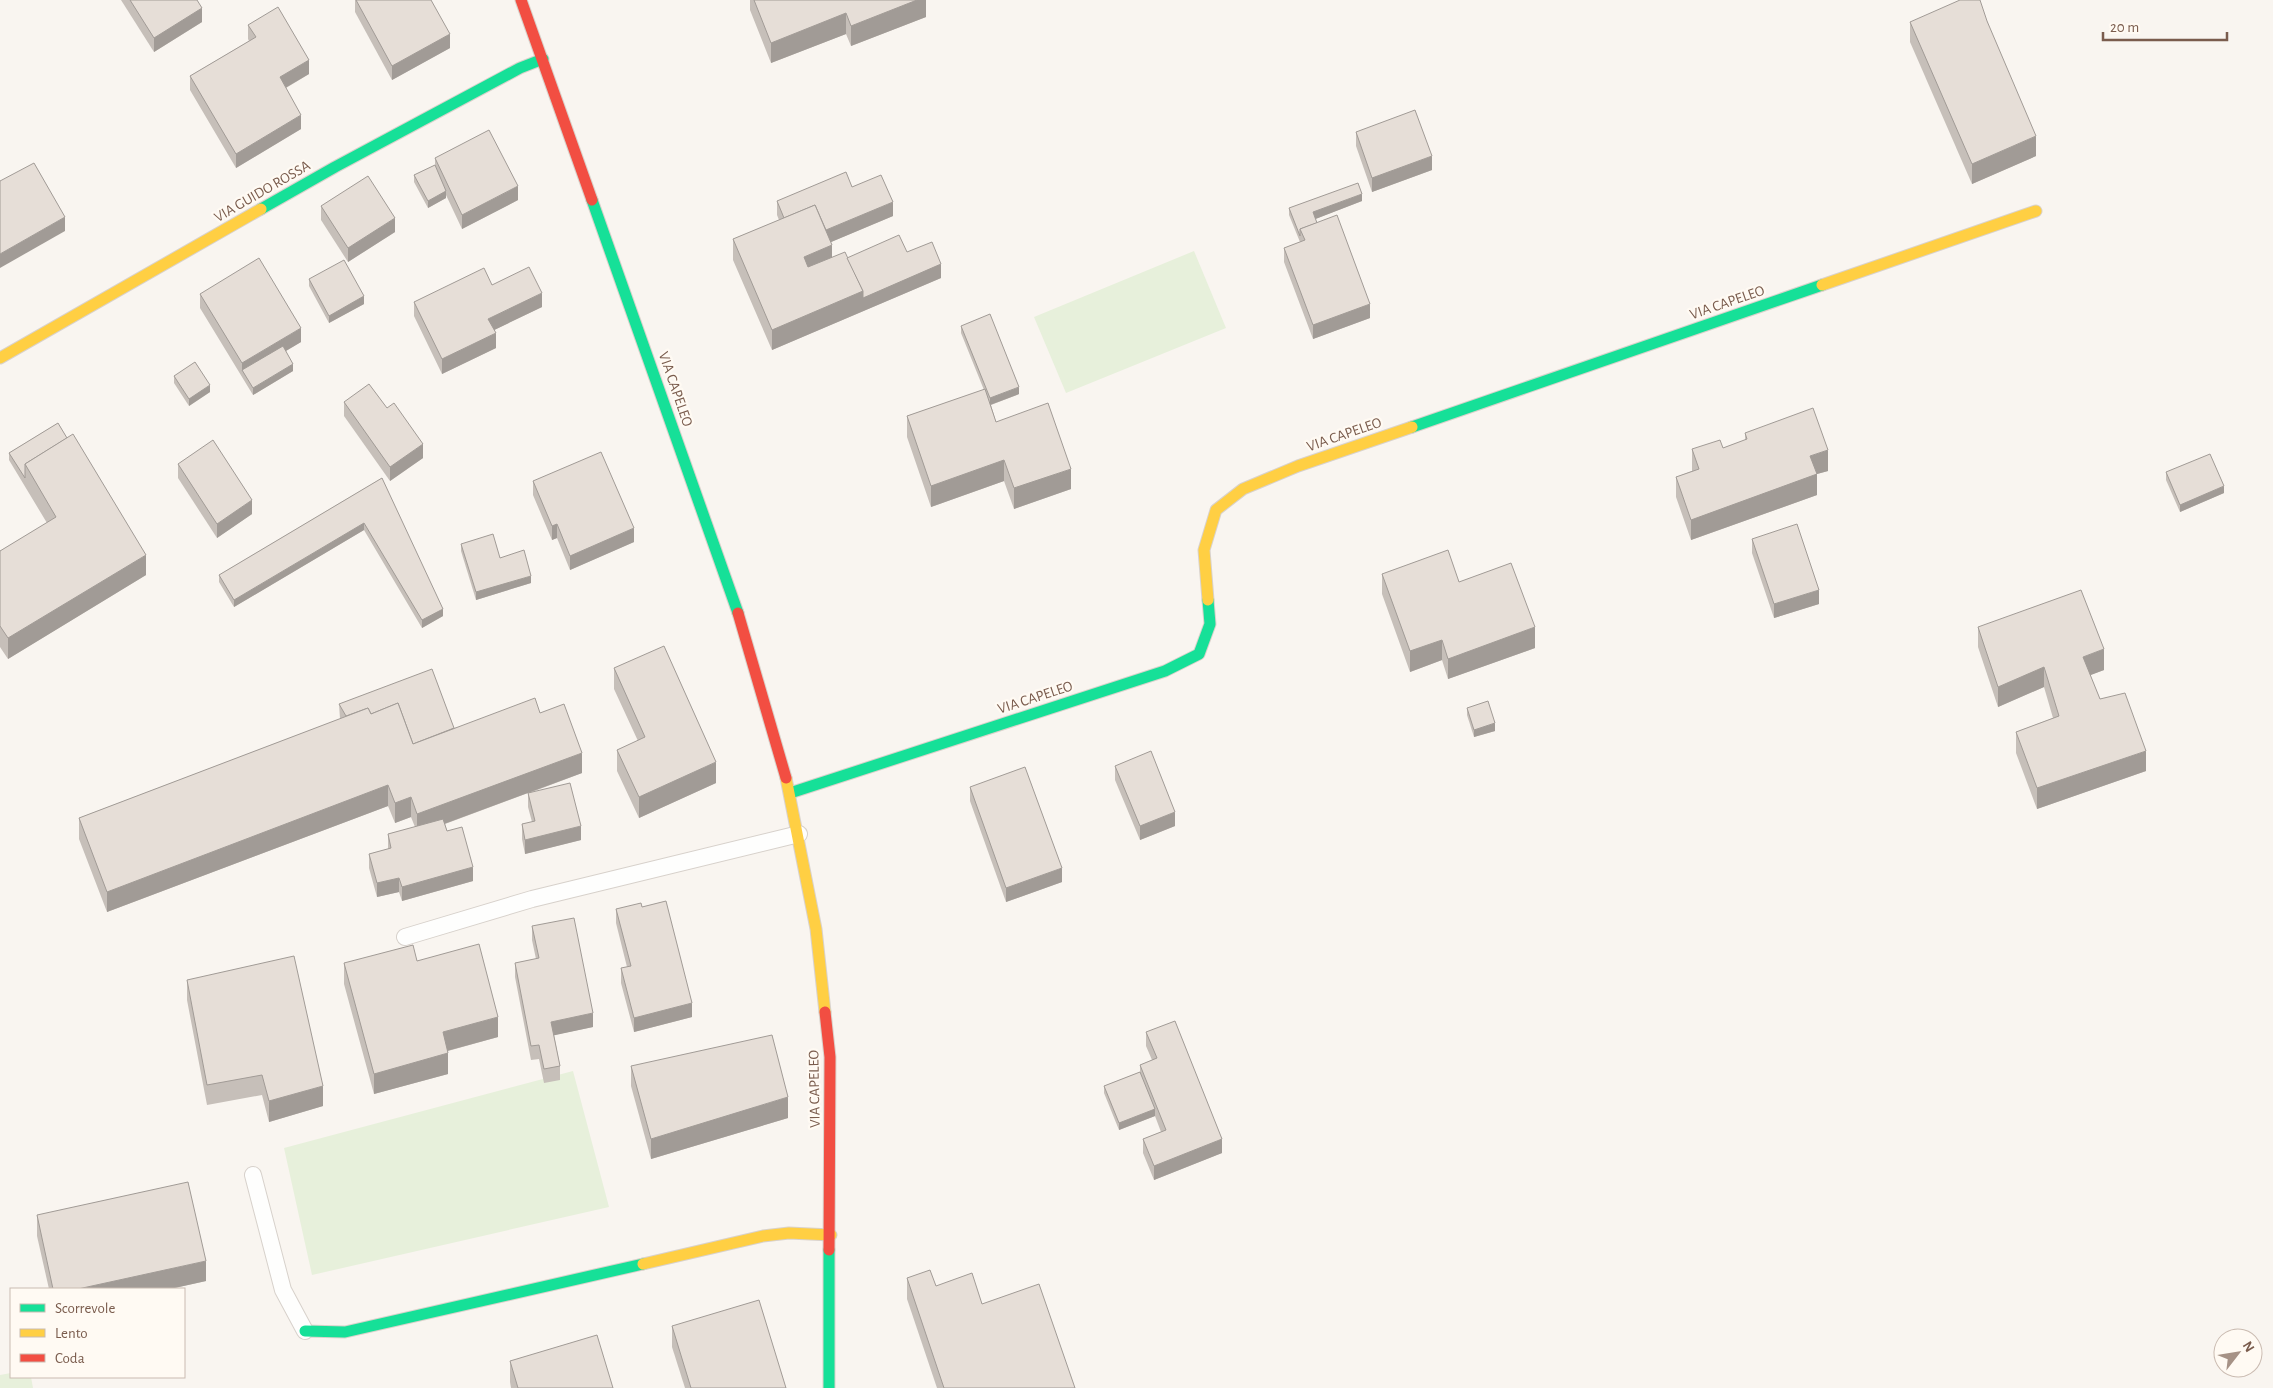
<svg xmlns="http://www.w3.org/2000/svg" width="2273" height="1388" font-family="'Alegreya Sans',sans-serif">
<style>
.green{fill:#e7f0db}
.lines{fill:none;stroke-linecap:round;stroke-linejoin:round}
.lane-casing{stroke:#d7d1cb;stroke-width:18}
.fast-casing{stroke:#d9d2cb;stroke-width:13}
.slow-casing{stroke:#d9d2cb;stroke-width:13}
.jam-casing{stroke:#d9d2cb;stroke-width:13}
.lane{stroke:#fefefd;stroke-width:16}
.fast{stroke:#16e098;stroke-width:11}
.slow{stroke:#ffcf43;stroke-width:11}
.jam{stroke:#f24e42;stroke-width:11}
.wall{fill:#c6bfb9}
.shaded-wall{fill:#a19b96}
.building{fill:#e6ded7;stroke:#a19b96}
.labels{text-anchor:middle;stroke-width:4.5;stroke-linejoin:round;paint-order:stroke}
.street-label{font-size:15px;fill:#7a5c4d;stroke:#fffaf3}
</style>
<rect width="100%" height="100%" fill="#f9f5f0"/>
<g class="green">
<polygon points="1194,251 1226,328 1066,393 1034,317"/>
<polygon points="573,1071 609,1207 312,1275 284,1148"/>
<polygon points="11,1373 11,1377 31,1377 33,1388 0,1388 0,1375"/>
</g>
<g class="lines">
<g class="lane-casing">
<g id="lane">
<polyline points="405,937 532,899 799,834"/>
<polyline points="253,1175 283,1290 305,1331"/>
</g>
</g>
<g class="fast-casing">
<g id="fast">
<polyline points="592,200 738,613"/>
<polyline points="261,209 335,167 520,68 543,59"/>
<polyline points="1412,427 1822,285"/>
<polyline points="790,793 1165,671 1199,654 1210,624 1208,600"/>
<polyline points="305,1331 345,1332 643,1264"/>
<polyline points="829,1388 829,1250"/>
</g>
</g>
<g class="slow-casing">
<g id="slow">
<polyline points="1822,285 2036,211"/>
<polyline points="0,358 261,209"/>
<polyline points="1208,600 1204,550 1216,510 1243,489 1298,466 1412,427"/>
<polyline points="786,778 816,929 825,1012"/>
<polyline points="643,1264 763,1236 789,1233 831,1235"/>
</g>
</g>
<g class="jam-casing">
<g id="jam">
<polyline points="521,0 592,200"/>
<polyline points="738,613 786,778"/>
<polyline points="825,1012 830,1057 829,1250"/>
</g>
</g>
<use href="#lane" class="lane"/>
<use href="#fast" class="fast"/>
<use href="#slow" class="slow"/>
<use href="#jam" class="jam"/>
</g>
<g class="wall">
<polygon points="121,0 197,0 202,22 154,52"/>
<polygon points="355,0 431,0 450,48 392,80 355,12"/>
<polygon points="750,0 926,0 926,17 851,46 846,34 771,63 750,10"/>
<polygon points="1987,21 2036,156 1972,184 1910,42 1910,22"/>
<polygon points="248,25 309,74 286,88 301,129 236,168 190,90 190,76 249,41 248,39"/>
<polygon points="1356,132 1432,170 1372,192 1356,146"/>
<polygon points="435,158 518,200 462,229 446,195 446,198 428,208 414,182 414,175 435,165"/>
<polygon points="852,187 893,216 831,242 832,257 847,258 907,252 941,278 772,350 733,260 733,239 779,220 777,215 777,201"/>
<polygon points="1362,201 1315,219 1370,318 1313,339 1284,262 1284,248 1300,242 1289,215 1289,208"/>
<polygon points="321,206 395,232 348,262 321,220"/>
<polygon points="309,279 364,304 329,323 309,286"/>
<polygon points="492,285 542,307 494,330 496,348 442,374 414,316 414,302"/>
<polygon points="200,294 301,342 286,351 293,371 253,395 200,308"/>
<polygon points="961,326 1019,394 991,405 996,422 1071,489 1014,509 1004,481 931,507 907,437 907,416 984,390 961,333"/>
<polygon points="174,376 210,392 189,406 174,383"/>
<polygon points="344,402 423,458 390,481 344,416"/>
<polygon points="58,423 146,575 8,659 0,647 0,551 47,523 9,460 9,453"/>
<polygon points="1745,433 1828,471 1817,474 1817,495 1691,540 1676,497 1676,477 1692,471 1692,449 1723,448 1745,440"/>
<polygon points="178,464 252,514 217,538 178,478"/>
<polygon points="2166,472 2224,493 2180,512 2166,480"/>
<polygon points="382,478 443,616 422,628 364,530 234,607 219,582 219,575"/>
<polygon points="533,481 634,542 570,570 557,538 552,540 533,495"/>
<polygon points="1752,539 1819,604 1774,618 1752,553"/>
<polygon points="461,544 531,583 476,600 461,551"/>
<polygon points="1382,574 1459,582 1535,648 1448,679 1442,660 1410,672 1382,594"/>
<polygon points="1978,627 2104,670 2090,675 2100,699 2146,771 2037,809 2016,753 2016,732 2053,718 2044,687 1998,707 1978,647"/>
<polygon points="614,668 716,783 639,818 617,771 617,750 638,741 614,689"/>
<polygon points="339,704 454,728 540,713 582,773 532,792 581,840 525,854 522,839 522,824 532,822 528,807 528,793 445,824 447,831 473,881 402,901 399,892 377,897 369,868 369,854 388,849 388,834 415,827 411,817 395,823 388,806 107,912 79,839 79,818 340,719"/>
<polygon points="1467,708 1495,731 1474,737 1467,715"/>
<polygon points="1115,766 1175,826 1140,840 1115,780"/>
<polygon points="970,787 1062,882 1006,902 970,801"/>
<polygon points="642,907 692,1017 634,1032 621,983 621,968 627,967 616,923 616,909"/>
<polygon points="532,926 593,1027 554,1035 560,1066 560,1080 544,1083 539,1059 531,1060 515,977 515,963 536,959 532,940"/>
<polygon points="417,961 498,1037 448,1051 448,1074 374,1094 344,984 344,963"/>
<polygon points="187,980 323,1106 269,1122 262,1095 207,1105 187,1000"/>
<polygon points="1146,1032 1222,1153 1154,1180 1143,1153 1143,1139 1161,1132 1155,1116 1119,1130 1104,1093 1104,1086 1140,1072 1140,1065 1152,1060 1146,1046"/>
<polygon points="631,1066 788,1118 651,1159 631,1086"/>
<polygon points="37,1215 206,1281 170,1289 49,1289 37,1236"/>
<polygon points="907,1278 936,1286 982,1304 1075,1388 937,1388 907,1299"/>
<polygon points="672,1326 786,1388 685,1388 672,1347"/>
<polygon points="510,1361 613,1388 511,1388 510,1382"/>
</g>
<g class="shaded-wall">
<polygon points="917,0 926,0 926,17 851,46 851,26"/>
<polygon points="202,8 202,22 154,52 154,38"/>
<polygon points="846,13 846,34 771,63 771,43"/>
<polygon points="450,34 450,48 392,80 392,66"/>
<polygon points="309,60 309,74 280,91 280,77"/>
<polygon points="301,115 301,129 236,168 236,154"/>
<polygon points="2036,136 2036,156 1972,184 1972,164"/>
<polygon points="1432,156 1432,170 1372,192 1372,178"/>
<polygon points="518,186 518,200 462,229 462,215"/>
<polygon points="446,191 446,198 428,208 428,201"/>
<polygon points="1362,194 1362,201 1313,220 1313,212"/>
<polygon points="893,202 893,216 824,245 824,231"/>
<polygon points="65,217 65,231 0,268 0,254"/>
<polygon points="395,218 395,232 348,262 348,248"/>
<polygon points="832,245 832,266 804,277 804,257"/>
<polygon points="941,264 941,278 772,350 772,330 863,291"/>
<polygon points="542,293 542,307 488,333 488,319"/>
<polygon points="364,296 364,304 329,323 329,316"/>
<polygon points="1370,304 1370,318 1313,339 1313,325"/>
<polygon points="301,328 301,342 245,375 242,370 242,363"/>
<polygon points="496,333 496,348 442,374 442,359"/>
<polygon points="293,364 293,371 253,395 253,388"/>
<polygon points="210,385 210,392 189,406 189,399"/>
<polygon points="1019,387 1019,394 990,405 990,398"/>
<polygon points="423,444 423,458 390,481 390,467"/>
<polygon points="1828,450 1828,471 1817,474 1817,495 1691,540 1691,520 1810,456"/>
<polygon points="1004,460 1004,481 931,507 931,486"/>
<polygon points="1071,469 1071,489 1014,509 1014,488"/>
<polygon points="2224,486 2224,493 2180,512 2180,505"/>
<polygon points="252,500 252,514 217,538 217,524"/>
<polygon points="364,523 364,530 234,607 234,600"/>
<polygon points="557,524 557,538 552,540 552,526"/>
<polygon points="634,528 634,542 570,570 570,556"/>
<polygon points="146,555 146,575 8,659 8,638"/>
<polygon points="531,576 531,583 476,600 476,592"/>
<polygon points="1819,590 1819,604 1774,618 1774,604"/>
<polygon points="443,609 443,616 422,628 422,620"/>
<polygon points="1535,627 1535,648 1448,679 1448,659"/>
<polygon points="1442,640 1442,660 1410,672 1410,651"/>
<polygon points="2104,649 2104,670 2083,678 2083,657"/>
<polygon points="2044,667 2044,687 1998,707 1998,687"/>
<polygon points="1495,723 1495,731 1474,737 1474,730"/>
<polygon points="2146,751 2146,771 2037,809 2037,788"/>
<polygon points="582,753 582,773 417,834 417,814"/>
<polygon points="716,762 716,783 639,818 639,797"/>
<polygon points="388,785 388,806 107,912 107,892"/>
<polygon points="411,797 411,817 395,823 395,803"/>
<polygon points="1175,812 1175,826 1140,840 1140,826"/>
<polygon points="581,826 581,840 525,854 525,840"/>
<polygon points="473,867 473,881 402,901 402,887"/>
<polygon points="1062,868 1062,882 1006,902 1006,888"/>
<polygon points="399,878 399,892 377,897 377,883"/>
<polygon points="692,1003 692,1017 634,1032 634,1018"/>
<polygon points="593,1013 593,1027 551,1036 551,1022"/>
<polygon points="498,1017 498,1037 443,1052 443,1032"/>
<polygon points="448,1053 448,1074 374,1094 374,1074"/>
<polygon points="323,1086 323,1106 269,1122 269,1101"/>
<polygon points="788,1097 788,1118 651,1159 651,1139"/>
<polygon points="1155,1109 1155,1116 1119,1130 1119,1123"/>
<polygon points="1222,1139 1222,1153 1154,1180 1154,1166"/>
<polygon points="206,1261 206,1281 170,1289 78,1289"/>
</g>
<g class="building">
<polygon points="130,0 197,0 202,8 154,38"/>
<polygon points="356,0 431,0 450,34 392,66"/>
<polygon points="754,0 917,0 851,26 846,13 771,43"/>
<polygon points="1960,0 1980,0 1987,21 2036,136 1972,164 1910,22"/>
<polygon points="278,7 309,60 280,77 301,115 236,154 190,76 256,37 248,25"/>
<polygon points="1415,110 1432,156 1372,178 1356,132"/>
<polygon points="489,130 518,186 462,215 435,158"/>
<polygon points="34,163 65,217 0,254 0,181"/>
<polygon points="435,165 446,191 428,201 414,175"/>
<polygon points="846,172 852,187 881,175 893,202 826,230 815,205 784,218 777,201"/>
<polygon points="368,176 395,218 348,248 321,206"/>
<polygon points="1358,183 1362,194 1313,212 1317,223 1300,229 1300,236 1289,208"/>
<polygon points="815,205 832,245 804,257 808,267 845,252 863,291 772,330 733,239"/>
<polygon points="1337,215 1370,304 1313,325 1284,248 1305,240 1300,229"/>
<polygon points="899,235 907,252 932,242 941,264 863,298 863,291 847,258"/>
<polygon points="259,258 301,328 242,363 200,294"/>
<polygon points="344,260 364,296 329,316 309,279"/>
<polygon points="529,267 542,293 488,319 496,333 442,359 414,302 484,268 492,285"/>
<polygon points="990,314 1019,387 990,398 961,326"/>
<polygon points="283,346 293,364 253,388 242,370"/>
<polygon points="195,362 210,385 189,399 174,376"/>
<polygon points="369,384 387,408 394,403 423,444 390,467 344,402"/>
<polygon points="985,389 996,422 1048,403 1071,469 1014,488 1004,460 931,486 907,416"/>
<polygon points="1813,408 1828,450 1810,456 1817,474 1691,520 1676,477 1699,469 1692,449 1720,440 1723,448 1747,439 1745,433"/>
<polygon points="58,423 67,438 25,464 25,478 9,453"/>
<polygon points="73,434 146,555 8,638 0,626 0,551 56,517 25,464"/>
<polygon points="213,440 252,500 217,524 178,464"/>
<polygon points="601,452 634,528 570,556 557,524 552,526 533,481"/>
<polygon points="2210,454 2224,486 2180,505 2166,472"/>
<polygon points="382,478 443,609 422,620 364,523 234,600 219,575"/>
<polygon points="1797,524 1819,590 1774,604 1752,539"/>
<polygon points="493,534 500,558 524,550 531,576 476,592 461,544"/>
<polygon points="1448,550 1459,582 1511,563 1535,627 1448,659 1442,640 1410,651 1382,574"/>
<polygon points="2081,590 2104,649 2083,657 2100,699 2125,693 2146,751 2037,788 2016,732 2059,716 2044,667 1998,687 1978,627"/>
<polygon points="664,646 716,762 639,797 617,750 645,737 614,668"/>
<polygon points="432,669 454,728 413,744 398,703 371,714 368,708 346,716 339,704"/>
<polygon points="535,698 540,713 564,704 582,753 417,814 411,797 395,803 388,785 107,892 79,818 368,708 371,714 398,703 413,744"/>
<polygon points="1488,701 1495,723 1474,730 1467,708"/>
<polygon points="1151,751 1175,812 1140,826 1115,766"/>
<polygon points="1025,767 1062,868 1006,888 970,787"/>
<polygon points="570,783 581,826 525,840 522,824 535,821 528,793"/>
<polygon points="443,819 447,831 462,827 473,867 402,887 399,878 377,883 369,854 391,848 388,834"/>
<polygon points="666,901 692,1003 634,1018 621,968 631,966 616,909 641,903 642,907"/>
<polygon points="574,918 593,1013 551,1022 560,1066 544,1069 539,1045 531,1046 515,963 539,958 532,926"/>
<polygon points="479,944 498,1017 443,1032 448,1053 374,1074 344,963 413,945 417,961"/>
<polygon points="294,956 323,1086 269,1101 262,1075 207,1085 187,980"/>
<polygon points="1175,1021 1222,1139 1154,1166 1143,1139 1166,1130 1140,1065 1157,1058 1146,1032"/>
<polygon points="772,1035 788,1097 651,1139 631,1066"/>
<polygon points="1140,1072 1155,1109 1119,1123 1104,1086"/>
<polygon points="188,1182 206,1261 78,1289 53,1289 37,1215"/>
<polygon points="930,1270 936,1286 972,1273 982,1304 1039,1284 1075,1388 944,1388 907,1278"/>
<polygon points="759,1300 786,1388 691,1388 672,1326"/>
<polygon points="597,1335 613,1388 518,1388 510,1361"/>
</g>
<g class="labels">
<g class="street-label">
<text transform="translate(262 191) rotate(-30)" y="5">VIA GUIDO ROSSA</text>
<text transform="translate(1727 302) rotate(-19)" y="5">VIA CAPELEO</text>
<text transform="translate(676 389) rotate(71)" y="5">VIA CAPELEO</text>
<text transform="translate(1344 434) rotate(-19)" y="5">VIA CAPELEO</text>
<text transform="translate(1035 697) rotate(-18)" y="5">VIA CAPELEO</text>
<text transform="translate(814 1089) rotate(-91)" y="5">VIA CAPELEO</text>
</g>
</g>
<rect x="10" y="1288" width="175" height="90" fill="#fffaf3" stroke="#cabbb1"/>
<rect x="20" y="1304" width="25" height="8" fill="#16e098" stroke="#cabbb1"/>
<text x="55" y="1313" font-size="15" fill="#7a5c4d">Scorrevole</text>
<rect x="20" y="1329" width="25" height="8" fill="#ffcf43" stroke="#cabbb1"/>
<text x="55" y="1338" font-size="15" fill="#7a5c4d">Lento</text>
<rect x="20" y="1354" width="25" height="8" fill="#f24e42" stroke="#cabbb1"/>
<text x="55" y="1363" font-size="15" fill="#7a5c4d">Coda</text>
<g transform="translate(2238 1353) rotate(59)"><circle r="24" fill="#fffaf3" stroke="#cabbb1"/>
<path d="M0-4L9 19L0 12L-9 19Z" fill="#a69286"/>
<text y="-8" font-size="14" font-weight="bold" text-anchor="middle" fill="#7a5c4d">N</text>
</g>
<path d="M2103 32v8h124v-8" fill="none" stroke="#7a5c4d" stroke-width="2.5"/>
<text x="2110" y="32" font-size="15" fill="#7a5c4d" stroke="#fffaf3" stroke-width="4" paint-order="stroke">20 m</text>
</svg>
